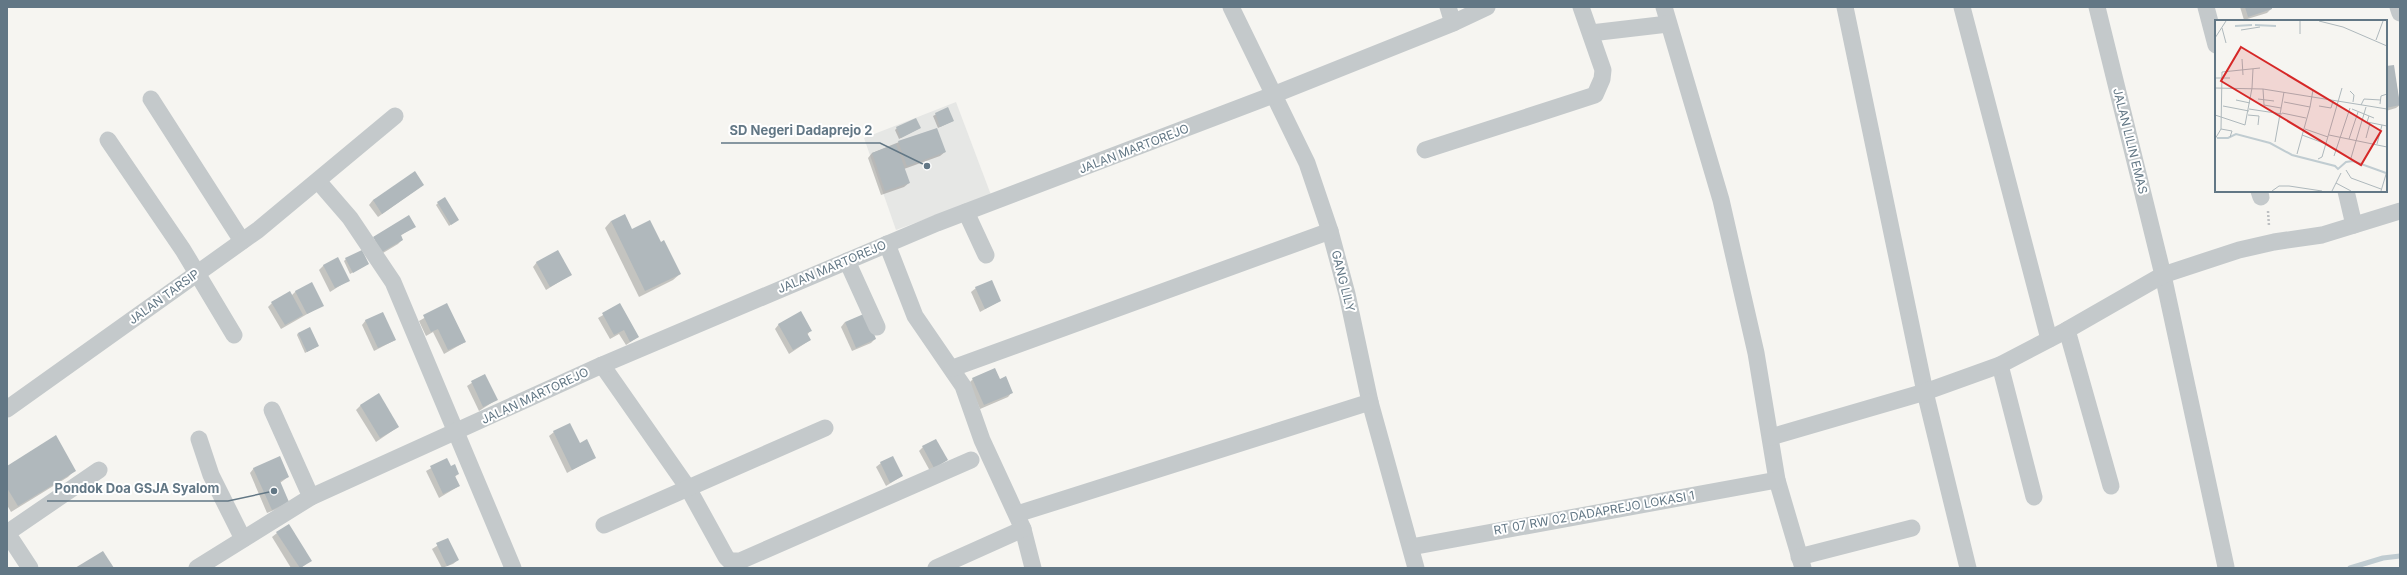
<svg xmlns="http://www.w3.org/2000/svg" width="2407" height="575" font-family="Inter,sans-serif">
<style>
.built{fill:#e6e7e5}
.shadow{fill:#0003}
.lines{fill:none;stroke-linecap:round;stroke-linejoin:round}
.stream{stroke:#c0ccd1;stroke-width:5}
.building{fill:#b0b8bc}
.path{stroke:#bec0c2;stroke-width:2.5;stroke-dasharray:2 2;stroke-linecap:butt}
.minor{stroke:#c4c9cb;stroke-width:17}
.labels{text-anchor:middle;stroke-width:4;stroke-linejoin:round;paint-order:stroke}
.street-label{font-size:12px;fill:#627785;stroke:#fff}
.inset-river{fill:none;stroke:#c0ccd1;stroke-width:2}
.inset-road{fill:none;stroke:#aeb8bc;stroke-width:1}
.view{fill:#d62828;fill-opacity:0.15;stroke:#d62828;stroke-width:2}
.inset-edge{fill:none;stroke:#627785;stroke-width:2}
.leader{fill:none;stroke:#627785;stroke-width:1.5}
.callout-dot{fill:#627785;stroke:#fff;stroke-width:1.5}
.callout-label{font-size:13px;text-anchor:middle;font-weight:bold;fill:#627785;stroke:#fff;stroke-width:4;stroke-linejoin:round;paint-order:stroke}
</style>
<rect width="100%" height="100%" fill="#f6f5f1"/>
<polygon class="built" points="956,102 991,195 896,230 864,138"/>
<g class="shadow">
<polygon points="2240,7 2271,7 2271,9 2267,13 2244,20"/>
<polygon points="2393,66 2400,105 2396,108 2386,111 2386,67"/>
<polygon points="948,108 953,121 938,128 933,116"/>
<polygon points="897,128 920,128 899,139 895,130"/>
<polygon points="899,142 945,152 940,156 904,169 909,183 904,187 881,195 868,158 872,153"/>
<polygon points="423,185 378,217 369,205 373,200"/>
<polygon points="438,203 456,221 449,226 436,205"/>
<polygon points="611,221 660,244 680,274 673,280 639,297 605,228"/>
<polygon points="415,226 400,236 402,240 398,244 378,256 369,242"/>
<polygon points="346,259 368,264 350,274 344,261"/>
<polygon points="537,262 570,275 546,290 533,267"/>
<polygon points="324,265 349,280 330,292 319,270"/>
<polygon points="976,288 1000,301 980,312 971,292"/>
<polygon points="296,291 323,305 281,329 268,307 272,303 291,296"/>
<polygon points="447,305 465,342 444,354 433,332 426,336 419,321"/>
<polygon points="620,305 638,337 626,345 619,334 610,339 598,318"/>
<polygon points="366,320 395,340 374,351 362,325"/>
<polygon points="845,322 875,339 871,343 852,351 841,327"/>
<polygon points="779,324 811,330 807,335 810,340 789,354 775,329"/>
<polygon points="298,333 318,346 305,353 297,335"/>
<polygon points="484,375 496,400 479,411 467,386"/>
<polygon points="973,379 999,380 1012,392 1008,397 980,409 969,383"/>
<polygon points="361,405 398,427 376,442 356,410"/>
<polygon points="554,432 580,444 594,458 567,473 549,436"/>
<polygon points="923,447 947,460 930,471 919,451"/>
<polygon points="446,460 450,468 458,473 455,477 459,486 439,498 426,471"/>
<polygon points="881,463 902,476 886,486 876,467"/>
<polygon points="7,467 74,471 68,477 11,512 7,505"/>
<polygon points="254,468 288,477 280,483 284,506 267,513 250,473"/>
<polygon points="277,533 310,561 301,568 291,568 272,537"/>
<polygon points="448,539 458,560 453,564 442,568 432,549"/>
</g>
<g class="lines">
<polyline class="stream" points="2350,568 2383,558 2400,556"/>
</g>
<g class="building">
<polygon points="2245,7 2272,7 2272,9 2248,17"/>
<polygon points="2394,65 2400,105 2386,108 2386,66"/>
<polygon points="948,107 954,121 940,127 935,113"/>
<polygon points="916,118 921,128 901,138 896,127"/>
<polygon points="937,128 946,152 907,166 898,141"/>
<polygon points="896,144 910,183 885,191 872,153"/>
<polygon points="415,171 424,185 382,214 373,200"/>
<polygon points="445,197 459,220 451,225 437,202"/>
<polygon points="625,214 632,229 650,220 661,242 664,240 681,274 645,291 611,221"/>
<polygon points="409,215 416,227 401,235 403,240 382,252 373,237"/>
<polygon points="362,250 369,264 353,273 345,258"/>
<polygon points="558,250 572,275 550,287 536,262"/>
<polygon points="338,257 350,281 335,288 323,265"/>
<polygon points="992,280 1001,301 985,309 975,287"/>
<polygon points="312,282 324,306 307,314 295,291"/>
<polygon points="290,291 303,315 285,325 271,302"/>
<polygon points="447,303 466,342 448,350 438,329 431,332 423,315"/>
<polygon points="620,303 639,337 630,342 624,330 614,335 602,313"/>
<polygon points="801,311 812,331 807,333 811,340 793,350 778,324"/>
<polygon points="383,312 396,340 378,348 365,320"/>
<polygon points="866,313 876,339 856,348 845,322"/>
<polygon points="310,327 319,346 307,352 298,333"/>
<polygon points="995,368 1000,379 1006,376 1013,393 984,405 972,378"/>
<polygon points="485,374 498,400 483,407 471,381"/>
<polygon points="379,393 399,427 380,438 360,405"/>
<polygon points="570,423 580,443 587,439 596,458 572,470 553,431"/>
<polygon points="56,435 76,471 18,506 7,488 7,466"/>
<polygon points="936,439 948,460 934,468 922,446"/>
<polygon points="280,456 289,477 280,481 289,502 272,510 253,468"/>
<polygon points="893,456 903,476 890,483 880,462"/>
<polygon points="447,458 451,466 455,464 459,474 455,476 460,486 443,494 430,466"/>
<polygon points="289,524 312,561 300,568 276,532"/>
<polygon points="448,538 459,560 447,566 436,543"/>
<polygon points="103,551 114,568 75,568"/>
</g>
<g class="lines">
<polyline class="path" points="2268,211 2269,226"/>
<g class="minor">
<polyline points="1231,7 1307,163 1330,231 1347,294 1370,402 1416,568"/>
<polyline points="1448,7 1453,23"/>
<polyline points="1664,7 1721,200 1756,353 1777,480 1803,568"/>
<polyline points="1845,7 1925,392 1968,568"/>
<polyline points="1962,7 2049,339"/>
<polyline points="2097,7 2163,275 2226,567"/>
<polyline points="2206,7 2216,45"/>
<polyline points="2398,7 2400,13"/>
<polyline points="1591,33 1668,24"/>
<polyline points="151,99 242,241"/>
<polyline points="108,140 183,250 234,335"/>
<polyline points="1425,150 1595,95 1602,79 1603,70 1581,7"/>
<polyline points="318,181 350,218 393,282 513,568"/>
<polyline points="2259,191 2261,197"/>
<polyline points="2346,191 2354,225"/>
<polyline points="966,212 986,255"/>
<polyline points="887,244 915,316 963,386 982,440 1023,529 1033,568"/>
<polyline points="847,261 877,327"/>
<polyline points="2067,330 2111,486"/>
<polyline points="602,365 688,488 726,557 730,561 740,561 971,460"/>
<polyline points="2000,365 2034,497"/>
<polyline points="953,368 1330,231"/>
<polyline points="7,409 258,230 395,116"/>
<polyline points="272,410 311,497"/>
<polyline points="1771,437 1925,392 2000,365 2067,330 2163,275 2239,250 2274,242 2322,235 2400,211"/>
<polyline points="199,439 211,475 243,539"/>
<polyline points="1017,514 1370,402"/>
<polyline points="604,525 825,428"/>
<polyline points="1411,547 1777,480"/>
<polyline points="1799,557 1912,528"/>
<polyline points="30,568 7,533 99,470"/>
<polyline points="197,568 311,497 602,365 937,223 1273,95 1453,23 1487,7"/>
<polyline points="936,568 1023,529"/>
</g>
</g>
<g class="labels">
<g class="street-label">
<text transform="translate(2130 141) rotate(76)" y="4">JALAN LILIN EMAS</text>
<text transform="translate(1134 149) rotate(-21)" y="4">JALAN MARTOREJO</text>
<text transform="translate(832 267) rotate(-23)" y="4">JALAN MARTOREJO</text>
<text transform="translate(1343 281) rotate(76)" y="4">GANG LILY</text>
<text transform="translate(164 297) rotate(-36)" y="4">JALAN TARSIP</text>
<text transform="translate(535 396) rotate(-25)" y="4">JALAN MARTOREJO</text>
<text transform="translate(1594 513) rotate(-10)" y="4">RT 07 RW 02 DADAPREJO LOKASI 1</text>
</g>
</g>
<g transform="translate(2215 20)">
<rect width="172" height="172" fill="#f6f5f1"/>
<path class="inset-river" d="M40,5L61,6M20,6L37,5M2,118H13L21,114L55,123L77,135L120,146L123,149L131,142L138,141L171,153"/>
<path class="inset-road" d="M104,1L128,7L172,26M7,8L11,23M26,10L45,7M85,14V1M0,18L11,1M161,20L168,1M27,39L28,55M0,58H15M0,68L48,69L172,89M48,69L49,85L66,88M135,71L139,75L138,82M43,79L59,81M21,80L35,83M69,82L95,87M165,84L166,76L172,74M146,85L149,79L166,80M8,86L34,91M104,86L116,88L118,81M34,89L67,94M137,89L159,98M67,93L91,98M0,95L30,105L37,68L38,49M33,95L44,96L43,105M154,96L152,102L172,106M6,109L17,111L15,117M90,109L113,117M87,115L111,124M114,115L172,127M151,118L155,103M0,119L6,109L7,52L45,48M134,119L143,92M60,122L69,72M162,124L167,105M82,134L95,87L98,70M119,136L135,88M136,138L151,87M103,139L107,137L127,68M131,150L136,158L166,169M121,163L136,171M57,171L64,166H74L107,171M117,171L126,153M166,171L172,151"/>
<path class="view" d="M26,27L166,111L146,145L6,61Z"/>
<rect width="172" height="172" class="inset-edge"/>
</g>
<path class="leader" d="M927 166L880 143H721M274 491L228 501H47"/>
<g class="callout-dot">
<circle cx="927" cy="166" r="4"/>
<circle cx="274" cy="491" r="4"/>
</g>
<g class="callout-label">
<text x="801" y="135">SD Negeri Dadaprejo 2</text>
<text x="137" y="493">Pondok Doa GSJA Syalom</text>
</g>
<rect width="2407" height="575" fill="none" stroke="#627785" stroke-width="16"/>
</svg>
